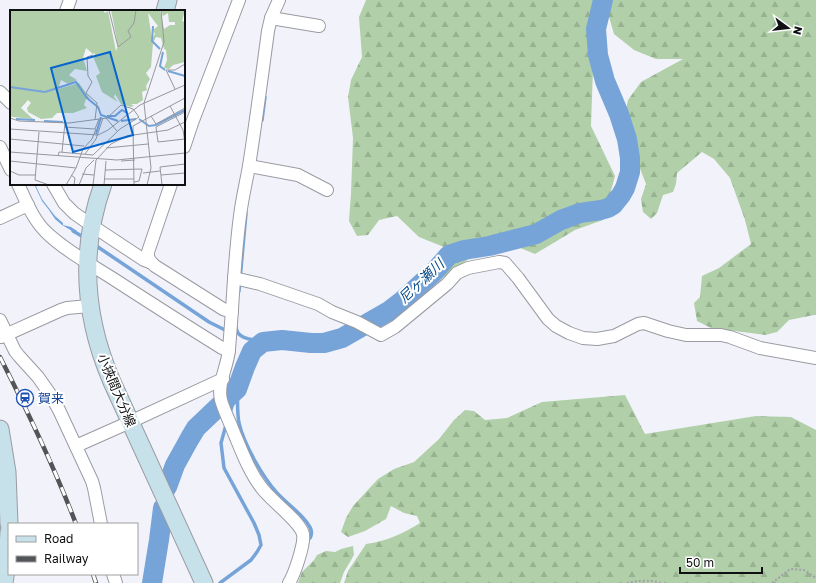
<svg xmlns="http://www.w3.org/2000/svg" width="816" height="583" font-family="'Golos Text','Noto Sans JP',sans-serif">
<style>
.forest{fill:url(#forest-firs)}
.water{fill:#76a4d8}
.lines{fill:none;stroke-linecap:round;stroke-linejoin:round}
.stream{stroke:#76a4d8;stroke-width:3.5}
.river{stroke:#76a4d8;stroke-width:20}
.street-casing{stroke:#9a9ba2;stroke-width:14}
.secondary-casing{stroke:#9a9ba2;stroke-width:19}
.path{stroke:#a0a1a6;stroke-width:2;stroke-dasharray:2 2;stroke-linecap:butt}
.street{stroke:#fff;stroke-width:12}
.secondary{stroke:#c7e1eb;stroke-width:17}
.rail-casing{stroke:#535458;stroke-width:4.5}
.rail{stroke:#fff;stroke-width:3;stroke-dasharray:9;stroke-linecap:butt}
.labels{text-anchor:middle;stroke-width:4;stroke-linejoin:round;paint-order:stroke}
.street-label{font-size:13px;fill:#0f1012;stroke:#fff}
.transit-label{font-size:13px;fill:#164399;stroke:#fff;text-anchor:start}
.water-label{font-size:14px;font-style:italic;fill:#004786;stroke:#fff}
.inset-river{fill:none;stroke:#76a4d8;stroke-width:2}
.inset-road{fill:none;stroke:#97989d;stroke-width:1}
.view{fill:#0664cd;fill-opacity:0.15;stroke:#0664cd;stroke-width:2}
.inset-edge{fill:none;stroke:#0f1012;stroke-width:2}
</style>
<defs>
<pattern id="forest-firs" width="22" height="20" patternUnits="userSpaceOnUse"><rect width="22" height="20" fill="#b1d0a9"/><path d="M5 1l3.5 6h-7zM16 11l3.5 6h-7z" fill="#97b290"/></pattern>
</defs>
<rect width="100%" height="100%" fill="#f2f3fa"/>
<g class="forest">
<polygon points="366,0 816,0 816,315 814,315 789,320 777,332 765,335 711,328 697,321 694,303 700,297 702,276 719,268 751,244 745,220 730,178 714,159 702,152 677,173 676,184 673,192 663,195 657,213 651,219 643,212 641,199 646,184 633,151 624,119 628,100 641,82 683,59 656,59 634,50 614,34 607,10 600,28 593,69 591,126 615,176 603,220 575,230 535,254 496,238 471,257 447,276 436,280 436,269 444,247 419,237 397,216 379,220 368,235 357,236 349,221 351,193 353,138 348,97 351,80 362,57 359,17"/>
<path d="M625,395L645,434L756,416L791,417L816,430V583H344L348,571L366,544C387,541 402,534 420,523L417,516L404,513L391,506L386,519L365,531L348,537L341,532L346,518L353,506L378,479L394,469L414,462L439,439L454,420L465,410L474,411L485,420L507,418L542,402Z"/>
<polygon points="353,546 354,555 344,572 340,583 298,583 302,572 314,560 317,555 326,551 335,552 341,549"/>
</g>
<polygon class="water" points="34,184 35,184 42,199 55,216 63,223 63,225 71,227 77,231 77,234 62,225 55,219 49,210 42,201"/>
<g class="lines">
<g class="stream">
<polyline points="262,120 265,97"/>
<polyline points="73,231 85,238"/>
<polyline points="95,245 209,322 229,332"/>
<polyline points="239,291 246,213"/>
<path d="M236,327C237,340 253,339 263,342"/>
<path d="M237,392C238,402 237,413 239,423C244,445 263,477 277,493C287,504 300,512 308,524C311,528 313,533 310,538"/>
<polyline points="230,413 237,389"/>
<polyline points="220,583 251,560 257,552 261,545 259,535 254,523 224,468 221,443 226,425"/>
</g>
<g class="river">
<polyline points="167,487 175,465 190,438 196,428 237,389 245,367 252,351 263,342 282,340 311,343 324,343 342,338 389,311 402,301 433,273 449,255 464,250 489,246 536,234 561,220 580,213 601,210 608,208 613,205 621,195 625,188 630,172 630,158 627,139 619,114 605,81 598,55 596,29 603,0"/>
<polyline points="152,583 159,540 163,508"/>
</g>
<g class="street-casing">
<g id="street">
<path d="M279,0L271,18L268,31C262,76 256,121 249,166C246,183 242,199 240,216C234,260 233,305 229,349C228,366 217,383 221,400C224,411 230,422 234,433C242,452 249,471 261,487C270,500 300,521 303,534C305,544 294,575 289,583"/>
<polyline points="66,11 70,0"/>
<polyline points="271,18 319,26"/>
<polyline points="0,92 11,103"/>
<polyline points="0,147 11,170"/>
<polyline points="184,147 192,123 239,0"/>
<polyline points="249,166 298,175 327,190"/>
<path d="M18,184C26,201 33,220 47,233C66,251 90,264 112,278C149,302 185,325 222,348L229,351"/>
<polyline points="53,184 64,203 74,213 91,225 144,260 152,263"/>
<path d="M171,184L148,252C147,258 150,262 155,266L223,309L232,312"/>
<polyline points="0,218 28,205"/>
<polyline points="234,278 260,284 318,304 332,312 357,322 381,335 395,327 447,284 457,273 468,268 499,262 505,263 518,278 548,319 556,326 569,333 583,338 597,339 614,336 638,324 644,323 668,331 686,335 721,335 730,337 760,348 816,358"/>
<polyline points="0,320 15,351 19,356 38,377 50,394 59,410 92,481 94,488 101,524"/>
<polyline points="1,337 61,310 67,308 89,306"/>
<polyline points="76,446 130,422 223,379"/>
<polyline points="113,574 116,583"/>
</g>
</g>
<g class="secondary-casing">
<g id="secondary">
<polyline points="165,11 168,0"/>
<path d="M103,184C79,251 84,317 112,382L204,583"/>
<polyline points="0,429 7,472 9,524"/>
<polyline points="4,583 7,563 9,532"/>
</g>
</g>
<g class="path">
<path d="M627,583C638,580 651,580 661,583"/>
<polyline points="772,583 790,569 804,570 816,578"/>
</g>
<use href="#street" class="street"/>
<use href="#secondary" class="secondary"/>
<g class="rail-casing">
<g id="rail">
<path d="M0,357C28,412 54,466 76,524"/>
<polyline points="93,574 96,583"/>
</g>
</g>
<use href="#rail" class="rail"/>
</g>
<defs>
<g id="station-ring" transform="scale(0.9)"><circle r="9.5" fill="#fff" stroke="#1a4fb4" stroke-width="1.5"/><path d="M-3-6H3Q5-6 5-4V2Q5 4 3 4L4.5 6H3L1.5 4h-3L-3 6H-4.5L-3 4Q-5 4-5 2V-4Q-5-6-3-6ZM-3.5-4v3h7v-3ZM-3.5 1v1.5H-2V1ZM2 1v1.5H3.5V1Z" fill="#1a4fb4"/></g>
</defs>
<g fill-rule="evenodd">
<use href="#station-ring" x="25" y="398"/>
</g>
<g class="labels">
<g class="street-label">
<text transform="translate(117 390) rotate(67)" y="5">小挾間大分線</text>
</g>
<g class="transit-label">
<text x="38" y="403">賀来</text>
</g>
<g class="water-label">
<text transform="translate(421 281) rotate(-43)" y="5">尼ヶ瀬川</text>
</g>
</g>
<g transform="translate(10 10)">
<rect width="175" height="175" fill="#f2f3fa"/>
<path d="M14,35L23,37L21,41L10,42V37Z" fill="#b1d0a9"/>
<path d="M0,0H93L95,3L98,1L106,41L108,36L101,0H150L154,19L160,15H165V12H159L158,3L153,6L151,0H175L172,11L175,12V52L163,55L159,59L154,58L157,50L156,40L154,39L151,28L146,27L143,33L141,57L136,63L140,69L136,76L137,80L132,82L133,90L127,94H121L124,96L121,97L111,94L105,84L104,87L108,92L92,82L86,66L90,63L84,49L85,43L83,44L76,38L73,48L77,61L65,59L59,65L67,70L58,74L51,70L48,79L69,73L80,89H76L74,95L77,98L63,103H47L42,108L31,109L18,102L17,98L21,93L18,90L11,98L23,109L3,107L0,106ZM138,3L148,16L143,20L145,24L142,29Z" fill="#b1d0a9" fill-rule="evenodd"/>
<path class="inset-river" d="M143,16L142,31L150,39M153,42L150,56L155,60M158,61L175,66M0,77L35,82M35,82L66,72L77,88L88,97L91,105L108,111M97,106H105L112,100L117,103M6,109L25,110M129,109L139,116L146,115L175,100M34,111L53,112M111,111L126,109M86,124L91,107"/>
<path class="inset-road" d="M99,0L108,37L121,27L118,21L124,13L126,0M83,45L77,47L78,66L82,72L76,83L87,93L85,110M165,79L156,60H165L175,54M160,96L173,120L175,133M175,102L146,117L148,132L175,129M141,106L146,114L175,98M0,108L9,111L59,113L97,108L111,95L123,99L129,107L110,119L83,145L49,142L48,146M96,108L107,121M54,117L85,119L89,109M0,119L88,125L98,120L130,95L175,75M29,122L25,170L39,175M0,129L74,136M96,138L138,134M0,142L107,150L175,143M52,142L55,113M75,144L86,129L93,108M0,151L66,158L73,139L82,129L86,119M111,151L125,150M95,160L132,159L129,171L124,172M0,161L9,165H26M133,163L150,161M72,164L84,165M61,165L65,168L64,175M151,165L175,163M94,169H124M56,175L66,158M69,175L76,158L84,150M83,175L86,150L101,134L117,126L158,120L175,112M94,175L96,151M124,175L123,116L175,88M137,175L141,158L134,93L154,32L151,0M152,175L150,157L175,154"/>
<path class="view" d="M100,42L123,125L63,142L41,58Z"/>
<rect width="175" height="175" class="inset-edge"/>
</g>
<rect x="8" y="523" width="130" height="52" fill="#ffffff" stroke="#9f9fa0"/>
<rect x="16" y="536" width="20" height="6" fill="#c7e1eb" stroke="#9f9fa0"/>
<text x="44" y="543" font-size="12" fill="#0f1012">Road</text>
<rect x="16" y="556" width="20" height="6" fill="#535458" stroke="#9f9fa0"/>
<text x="44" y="563" font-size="12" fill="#0f1012">Railway</text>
<g transform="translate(788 28) rotate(105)" stroke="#ffffff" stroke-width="3" paint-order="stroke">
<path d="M0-3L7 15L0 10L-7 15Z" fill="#0f1012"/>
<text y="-6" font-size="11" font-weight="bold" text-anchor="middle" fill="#0f1012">N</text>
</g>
<path d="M680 567v6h82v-6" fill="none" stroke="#0f1012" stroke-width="2"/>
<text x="686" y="567" font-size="12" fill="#0f1012" stroke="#ffffff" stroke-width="3" paint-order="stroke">50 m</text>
</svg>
